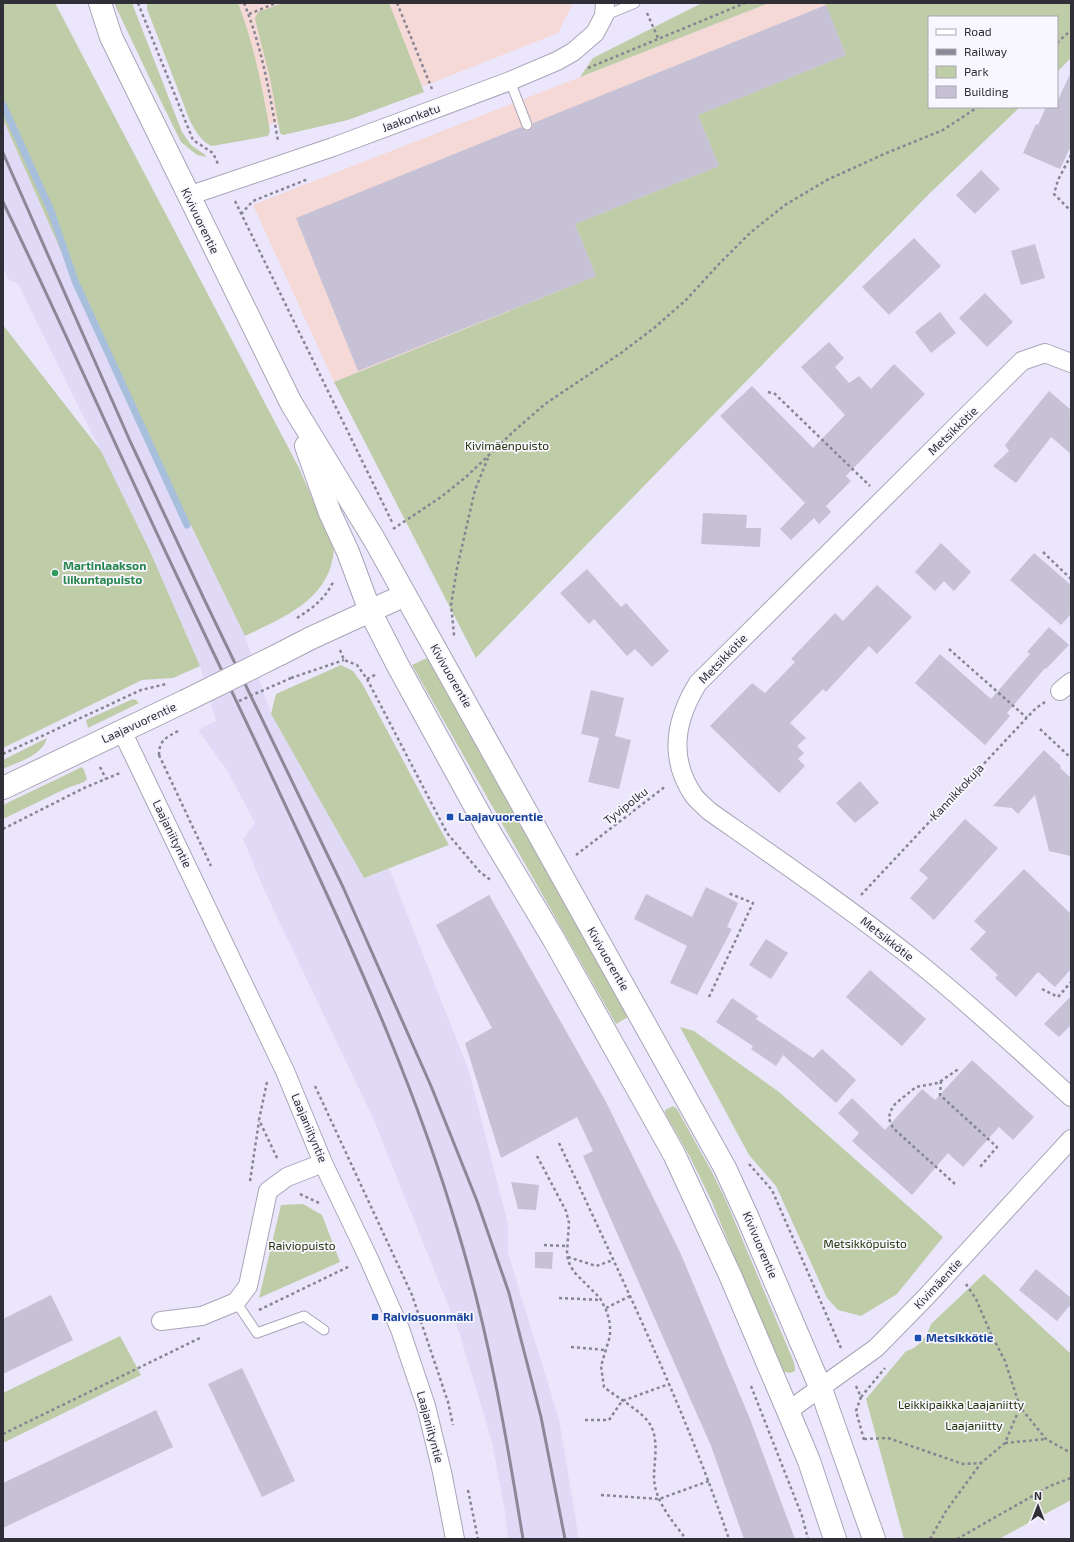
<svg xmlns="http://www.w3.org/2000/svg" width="1074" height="1542" font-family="'Exo 2',sans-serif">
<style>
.commercial{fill:#f4d9d6}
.built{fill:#e1daf6}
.green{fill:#becca8}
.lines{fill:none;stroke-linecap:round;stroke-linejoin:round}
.stream{stroke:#a7bedd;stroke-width:7}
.building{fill:#c6c1d5}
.lane-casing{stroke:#a9a4b8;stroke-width:11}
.street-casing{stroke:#a9a4b8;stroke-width:20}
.secondary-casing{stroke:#a9a4b8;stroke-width:24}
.path{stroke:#888593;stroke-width:2.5;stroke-dasharray:3 3;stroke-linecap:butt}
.lane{stroke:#fff;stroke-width:9}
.street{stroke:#fff;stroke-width:18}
.secondary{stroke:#fff;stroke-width:22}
.rail{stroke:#8c8897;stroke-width:3}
.secondary-bridge-casing{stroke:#a9a4b8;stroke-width:24;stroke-linecap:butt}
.path-bridge{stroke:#888593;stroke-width:2.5;stroke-dasharray:3 3;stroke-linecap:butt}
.secondary-bridge{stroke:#fff;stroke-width:22}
.leisure-dot{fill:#2e9e5b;stroke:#f8f6fe;stroke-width:1.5}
.transit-dot{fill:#1a4fb4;stroke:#f8f6fe;stroke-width:1.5}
.labels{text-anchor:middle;stroke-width:3.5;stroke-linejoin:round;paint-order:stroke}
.street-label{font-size:12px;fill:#302e36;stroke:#f8f6fe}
.park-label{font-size:12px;fill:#26330a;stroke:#f8f6fe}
.leisure-label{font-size:12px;font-weight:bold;fill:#27864d;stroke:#f8f6fe;text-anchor:start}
.transit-label{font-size:12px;font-weight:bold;fill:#164399;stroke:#f8f6fe;text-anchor:start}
</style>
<rect width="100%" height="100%" fill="#ece6fc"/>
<g class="commercial">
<polygon points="184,3 573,3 558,33 343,118 227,128"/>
<polygon points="769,3 825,3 846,55 698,115 719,166 575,224 596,276 334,382 253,205"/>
</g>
<polygon class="built" points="3,119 97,333 245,636 271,714 364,878 389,868 469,1071 508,1224 508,1253 559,1419 579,1539 508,1539 505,1512 492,1442 459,1332 373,1118 266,894 243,839 255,823 228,772 198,730 216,721 200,666 149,549 18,284 9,280 3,268"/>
<g class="green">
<path d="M3,3H55L298,466L334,547C332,599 284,617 245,636L97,333L3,119Z"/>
<polygon points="114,3 132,3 182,132 191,145 205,155 206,157 197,155 181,142 151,81"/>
<path d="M147,3H238C254,44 262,87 270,131L268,136L212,146C200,141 196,131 190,121L147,9Z"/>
<polygon points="283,3 389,3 424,92 348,120 283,135 280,133 270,78 255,19 258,12"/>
<polygon points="702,3 769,3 580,77 593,58"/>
<polygon points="825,3 1071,3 1071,58 1057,72 1057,17 929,17 929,107 1020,107 929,194 476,658 334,382 596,276 575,224 719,166 698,115 846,55"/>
<polygon points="3,325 101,451 149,549 200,666 173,678 142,680 3,748"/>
<polygon points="427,658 628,1017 616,1024 412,665"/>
<polygon points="341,665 353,671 363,685 430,811 449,845 364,878 271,714 276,694"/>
<polygon points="133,699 136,700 139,703 88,728 86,720"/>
<path d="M47,738C42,756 18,762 3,769V760Z"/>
<polygon points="82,767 84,770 87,779 84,782 67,788 3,819 3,805"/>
<polygon points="680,1027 694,1031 779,1092 943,1237 897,1294 861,1316 838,1310 827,1298 776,1186 749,1155"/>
<polygon points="673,1106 677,1109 713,1174 727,1203 793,1360 795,1367 795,1371 790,1373 781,1371 778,1364 712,1202 690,1157 665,1113 665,1110"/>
<polygon points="303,1204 322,1215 340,1262 259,1298 281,1205"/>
<path d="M984,1274L1071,1354V1500L999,1539H904L866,1399L906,1351C919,1348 927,1336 931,1324Z"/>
<polygon points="120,1336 141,1375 3,1443 3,1393"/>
</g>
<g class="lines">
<polyline class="stream" points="3,105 51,211 75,281 187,525"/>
</g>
<g class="building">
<polygon points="826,5 846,55 698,115 719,166 575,224 596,276 358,371 296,218 521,127 526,131 530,130 533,126 533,123"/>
<polygon points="1071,72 1071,146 1060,169 1023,153 1036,124 1038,125 1046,107 1057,107 1057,102"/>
<polygon points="981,170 1000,189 975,214 956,195"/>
<polygon points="914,238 941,266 889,315 862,287"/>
<polygon points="1035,244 1045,278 1021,285 1011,251"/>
<polygon points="985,293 1013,322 987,347 959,318"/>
<polygon points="940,312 956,333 931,353 915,332"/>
<polygon points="829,342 844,358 835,367 849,383 859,376 871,389 894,364 925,394 846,476 851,481 826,506 831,512 819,524 814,518 791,540 780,529 805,503 720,416 752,386 813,448 845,415 801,367"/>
<polygon points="1049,391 1071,410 1071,454 1051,437 1016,483 993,466 1009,451 1005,445"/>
<polygon points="703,513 747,515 746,528 761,528 760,547 701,544"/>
<polygon points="941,543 971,572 954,591 944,581 935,591 915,572"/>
<polygon points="1034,553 1071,585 1071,614 1061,625 1010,580"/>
<polygon points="587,569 621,607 626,603 669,651 652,667 635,649 627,656 594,619 589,624 560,593"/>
<polygon points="877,585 912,617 877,654 869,646 826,692 823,689 790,723 806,738 797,746 804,753 798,759 805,766 779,793 710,726 752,683 765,693 795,662 791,659 835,613 843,621"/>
<polygon points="1049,627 1069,645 1046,669 1045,668 1007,713 1010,716 985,745 915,683 940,654 991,699 1030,654 1027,652"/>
<polygon points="591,690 624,698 615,736 631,740 619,789 588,782 599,738 581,734"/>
<polygon points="1044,750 1061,766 1060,768 1071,778 1071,856 1049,851 1035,795 1018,814 1012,808 993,806"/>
<polygon points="860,781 879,803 855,823 836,803"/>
<polygon points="965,819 998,848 934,920 910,898 928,878 919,870"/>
<polygon points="1024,869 1071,914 1071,969 1055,987 1038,972 1016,997 995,978 998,975 970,949 986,932 974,921"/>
<polygon points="706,887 738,903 727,927 732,929 697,995 670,983 687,946 634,919 646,894 692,917"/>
<polygon points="489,895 605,1100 680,1252 750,1419 795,1539 744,1539 711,1446 583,1156 593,1151 577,1117 501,1158 465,1043 492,1028 436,925"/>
<polygon points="766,939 788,953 771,979 749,965"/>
<polygon points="870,970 926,1019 902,1046 846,997"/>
<polygon points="1071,996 1071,1025 1059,1037 1044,1024"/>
<polygon points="732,998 758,1016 756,1019 813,1058 822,1049 856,1080 836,1103 783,1055 776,1066 751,1049 753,1046 716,1022"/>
<polygon points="972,1060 1034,1117 1013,1140 999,1127 963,1167 948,1153 912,1195 852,1141 859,1133 838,1113 852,1098 885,1130 922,1089 935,1100"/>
<polygon points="511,1182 539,1185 536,1210 518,1209"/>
<polygon points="535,1252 553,1252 552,1269 535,1268"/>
<polygon points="1036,1269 1071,1298 1071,1304 1057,1321 1019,1290"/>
<polygon points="51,1295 73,1340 3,1374 3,1319"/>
<polygon points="242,1368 295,1481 262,1497 208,1384"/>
<polygon points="156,1410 173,1447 3,1528 3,1483"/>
</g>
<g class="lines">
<g class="lane-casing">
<g id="lane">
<polyline points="604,16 635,3"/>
<polyline points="510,81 527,125"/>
<polyline points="236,1302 257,1333 304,1316 324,1330"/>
</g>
</g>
<g class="street-casing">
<g id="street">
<polyline points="188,196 333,147 510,81 557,61 573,52 595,33 604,16 605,3"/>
<path d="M1071,363L1045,353L1022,361L698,683C675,720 668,758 694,796C698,801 704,806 709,811C779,860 849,908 916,961C970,1004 1020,1051 1071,1097"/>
<polyline points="1060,691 1071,682"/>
<polyline points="122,731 285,1071 323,1163 368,1257 400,1329 426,1406 442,1472 455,1539"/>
<polyline points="161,1321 202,1316 236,1302 248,1286 268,1191 287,1177 323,1163"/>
<polyline points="788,1411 876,1348 926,1297 1071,1139"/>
</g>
</g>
<g class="secondary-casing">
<g id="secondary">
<polyline points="100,3 111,37 291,403 374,539 725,1168 747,1216 821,1389 874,1539"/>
<polyline points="306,446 330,513 348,552 370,611 397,664 487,828 553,938 674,1154 730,1275 788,1411 809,1461 835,1539"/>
<polyline points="280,654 311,638 405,595"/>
<polyline points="3,788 185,701"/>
</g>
</g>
<g class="path">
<polyline points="138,3 193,140 213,153 218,164"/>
<path d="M244,3C262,47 270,95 278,141"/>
<polyline points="397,3 432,89"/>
<polyline points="647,13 658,38"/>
<polyline points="249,14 276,3"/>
<polyline points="1057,43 1071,30"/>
<polyline points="588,68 745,3"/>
<polyline points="1071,155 1058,180 1054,194 1071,211"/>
<polyline points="235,201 393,524"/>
<polyline points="241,214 253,201 308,179"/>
<polyline points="768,392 775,394 870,486"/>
<polyline points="393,529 441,497 466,477 514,431 545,404 621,353 654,328 686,300 718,265 750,233 785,205 827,180 884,154 943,130 978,107"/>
<polyline points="1043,552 1071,579"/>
<path d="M297,618C313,608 326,598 334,580"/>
<polyline points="453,635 454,634 451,605 457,568 475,490 488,458"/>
<polyline points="949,649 1027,718"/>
<polyline points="340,650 344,660 357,665 367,679 447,833 480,872 492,881"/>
<polyline points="291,678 344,660"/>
<polyline points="367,679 377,674"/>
<polyline points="1040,729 1071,758"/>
<polyline points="3,754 141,690 166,684"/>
<polyline points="159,755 211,866"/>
<path d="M159,755C159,740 166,738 178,731"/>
<polyline points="100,767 106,779"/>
<polyline points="3,829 84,788 120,773"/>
<polyline points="576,855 666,786"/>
<polyline points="861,895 1036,708 1045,702"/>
<polyline points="1042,989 1058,997 1071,982"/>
<polyline points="709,997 753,903 728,893"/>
<polyline points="941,1081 940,1095 997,1147 980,1167"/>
<polyline points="267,1082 259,1120 278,1160"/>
<polyline points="315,1086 412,1295 448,1402 453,1425"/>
<path d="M559,1143C619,1273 683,1403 729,1539"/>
<path d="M537,1156L566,1211L569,1223L567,1252L568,1261L574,1272L600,1298L607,1312L610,1324V1336L601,1366L604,1387C616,1397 644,1412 651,1426C659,1442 654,1460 654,1477C654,1500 673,1522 686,1539"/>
<polyline points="749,1164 772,1190 841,1348"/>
<polyline points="250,1181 259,1121"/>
<polyline points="955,1184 893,1128 889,1119 890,1112 895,1104 916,1087 938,1083 960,1068"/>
<polyline points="300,1194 319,1203"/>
<polyline points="544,1245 567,1246"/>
<polyline points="568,1257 596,1266 613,1260"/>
<polyline points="966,1284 976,1299 991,1334 1005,1361 1020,1407 1046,1439 1071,1453"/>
<polyline points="559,1298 601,1300"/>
<polyline points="606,1308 630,1296"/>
<polyline points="259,1310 350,1266"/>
<polyline points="571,1347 605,1350"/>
<polyline points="751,1386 802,1516 808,1539"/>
<polyline points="856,1386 861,1397 856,1411 864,1440"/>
<polyline points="861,1397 885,1368"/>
<polyline points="585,1420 609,1420 622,1401 669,1384"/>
<polyline points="3,1434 202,1337"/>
<polyline points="864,1439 888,1438 963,1464 981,1463 1005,1443 1020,1407"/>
<polyline points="1005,1443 1046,1439"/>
<polyline points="468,1490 478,1539"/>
<polyline points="601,1495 659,1499 709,1481"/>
<polyline points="930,1539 946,1511 981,1463"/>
<polyline points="957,1539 1050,1486 1071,1478"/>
</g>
<use href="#lane" class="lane"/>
<use href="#street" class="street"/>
<use href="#secondary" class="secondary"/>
<g class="rail">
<polyline points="3,153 130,441 205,601 343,887 431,1086 477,1201 509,1293 541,1417 565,1539"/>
<path d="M3,202C63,326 118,452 177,576C220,666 262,755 304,845C362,969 418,1096 457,1228C488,1329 506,1434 523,1539"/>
</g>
<g class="secondary-bridge-casing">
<polyline id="secondary-bridge" points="185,701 280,654"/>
</g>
<polyline class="path-bridge" points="239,701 291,678"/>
<use href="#secondary-bridge" class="secondary-bridge"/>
</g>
<circle class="leisure-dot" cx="55" cy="573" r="4"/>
<g class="transit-dot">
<rect x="446" y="813" width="8" height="8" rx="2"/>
<rect x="371" y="1313" width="8" height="8" rx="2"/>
<rect x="914" y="1334" width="8" height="8" rx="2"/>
</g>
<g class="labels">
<g class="street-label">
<text transform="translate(411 118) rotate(-20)" y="4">Jaakonkatu</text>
<text transform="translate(200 221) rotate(64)" y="4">Kivivuorentie</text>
<text transform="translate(953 431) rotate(-44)" y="4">Metsikkötie</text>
<text transform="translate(723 659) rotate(-46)" y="4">Metsikkötie</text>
<text transform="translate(451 676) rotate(60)" y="4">Kivivuorentie</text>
<text transform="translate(139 723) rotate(-25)" y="4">Laajavuorentie</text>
<text transform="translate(957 792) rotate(-47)" y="4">Kannikkokuja</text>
<text transform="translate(626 806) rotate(-38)" y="4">Tyvipolku</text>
<text transform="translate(172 834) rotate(64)" y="4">Laajaniityntie</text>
<text transform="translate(887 939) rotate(38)" y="4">Metsikkötie</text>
<text transform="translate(608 959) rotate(60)" y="4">Kivivuorentie</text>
<text transform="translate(309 1128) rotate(67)" y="4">Laajaniityntie</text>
<text transform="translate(760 1245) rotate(67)" y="4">Kivivuorentie</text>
<text transform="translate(938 1284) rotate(-47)" y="4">Kivimäentie</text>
<text transform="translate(430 1427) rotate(75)" y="4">Laajaniityntie</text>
</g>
<g class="park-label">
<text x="507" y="450">Kivimäenpuisto</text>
<text x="865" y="1248">Metsikköpuisto</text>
<text x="302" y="1250">Raiviopuisto</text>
<text x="961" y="1409">Leikkipaikka Laajaniitty</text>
<text x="974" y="1430">Laajaniitty</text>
</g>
<g class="leisure-label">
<text x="63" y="570">Martinlaakson<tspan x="63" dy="14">liikuntapuisto</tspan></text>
</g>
<g class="transit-label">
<text x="458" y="821">Laajavuorentie</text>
<text x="383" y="1321">Raiviosuonmäki</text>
<text x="926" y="1342">Metsikkötie</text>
</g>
</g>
<rect width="1074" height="1542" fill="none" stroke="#302e36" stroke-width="8"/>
<rect x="928" y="16" width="130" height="92" fill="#f8f6fe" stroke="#a8a6ae"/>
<rect x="936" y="29" width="20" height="6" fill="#ffffff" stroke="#a8a6ae"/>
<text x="964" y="36" font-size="12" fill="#302e36">Road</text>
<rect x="936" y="49" width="20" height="6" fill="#8c8897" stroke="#a8a6ae"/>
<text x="964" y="56" font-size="12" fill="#302e36">Railway</text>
<rect x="936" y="66" width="20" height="12" fill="#becca8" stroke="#a8a6ae"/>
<text x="964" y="76" font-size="12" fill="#302e36">Park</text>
<rect x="936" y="86" width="20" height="12" fill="#c6c1d5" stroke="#a8a6ae"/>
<text x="964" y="96" font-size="12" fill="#302e36">Building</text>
<g transform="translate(1038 1506)" stroke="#f8f6fe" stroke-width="3" paint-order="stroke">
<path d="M0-3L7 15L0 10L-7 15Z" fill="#302e36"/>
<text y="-6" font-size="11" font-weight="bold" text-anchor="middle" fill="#302e36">N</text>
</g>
</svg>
